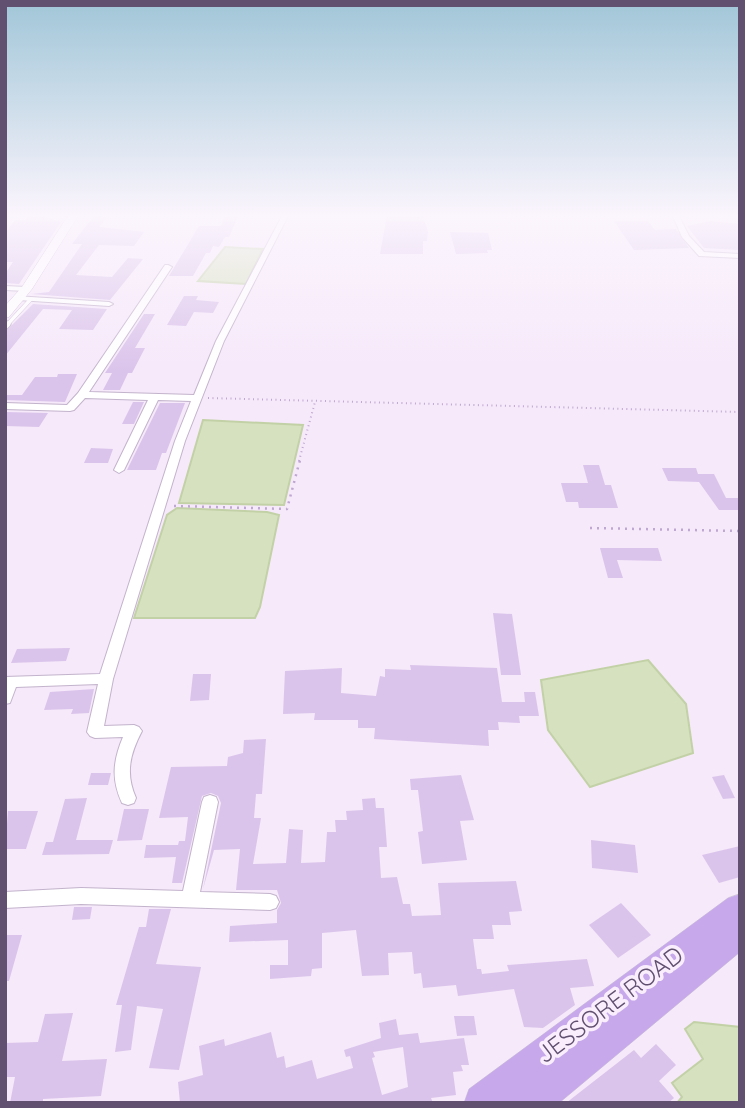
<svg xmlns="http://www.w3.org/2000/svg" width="745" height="1108" font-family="Quicksand,sans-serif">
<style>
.water{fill:#d6e1bf;stroke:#c3d1a7;stroke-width:2}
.building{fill:#dbc4eb;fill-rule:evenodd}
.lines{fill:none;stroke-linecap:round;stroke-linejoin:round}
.lane-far1-casing{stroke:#c3b3cc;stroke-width:4.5}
.lane-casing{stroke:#c3b3cc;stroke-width:7}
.street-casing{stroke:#c3b3cc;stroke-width:2}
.secondary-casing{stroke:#c6b3d1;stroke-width:1}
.highway-casing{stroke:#d0cad4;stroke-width:1}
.path-far1{stroke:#bea7d0;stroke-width:2;stroke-dasharray:1 3.5;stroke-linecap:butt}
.path{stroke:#bea7d0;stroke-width:2.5;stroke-dasharray:2 5;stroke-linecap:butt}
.lane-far1{stroke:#fff;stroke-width:3.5}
.lane{stroke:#fff;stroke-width:5}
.street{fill:#fff;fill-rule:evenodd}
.secondary{fill:#fff;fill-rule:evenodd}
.highway{fill:#c6a8eb;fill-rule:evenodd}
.labels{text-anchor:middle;stroke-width:7;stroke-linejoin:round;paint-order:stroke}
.near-street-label{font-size:24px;fill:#615070;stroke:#faeefd}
</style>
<rect width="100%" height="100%" fill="#f6e9fa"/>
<g class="water">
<polygon points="225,247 263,249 246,284 198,281"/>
<polygon points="203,420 303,425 284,505 179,503"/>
<polygon points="177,508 267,512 279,515 260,607 255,618 134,618 167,515"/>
<polygon points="648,660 686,704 693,753 590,787 548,730 541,680"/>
<polygon points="694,1022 740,1027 740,1103 677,1103 682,1097 672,1083 703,1059 685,1029"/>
</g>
<g class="building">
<polygon points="28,216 43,216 61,222 19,284 5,283 5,274 13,262 5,262 5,233 15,220 25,220"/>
<polygon points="94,216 108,216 99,227 144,232 134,246 99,245 76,275 112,277 128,258 143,259 110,300 31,294 49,292 82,244 72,244"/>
<polygon points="225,216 238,216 229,237 225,237 219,247 213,246 210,253 206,253 193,276 169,276 199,226 221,226"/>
<polygon points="387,216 423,217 428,231 427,241 423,241 423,254 380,254"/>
<polygon points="614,221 648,221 655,230 676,229 689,248 634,250"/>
<polygon points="710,221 740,224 740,250 704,248 687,226"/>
<polygon points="450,232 488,233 492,250 487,250 488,253 456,254"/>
<polygon points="184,296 198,296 196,300 219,302 213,313 194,312 186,326 167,325"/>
<polygon points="33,304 107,309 93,330 59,329 72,310 43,309 5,356 5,332"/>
<polygon points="144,314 155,314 135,348 145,348 132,373 128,373 120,390 103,390 112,373 105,373"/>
<polygon points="58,374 77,374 65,402 5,400 5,395 22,395 35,377 57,377"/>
<polygon points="133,402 144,402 134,424 122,424"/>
<polygon points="160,403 185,403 166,453 162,453 156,470 127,470"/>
<polygon points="5,412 48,413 39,427 5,426"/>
<polygon points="91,448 113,449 108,463 84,463"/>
<polygon points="583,465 599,465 605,485 611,485 618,508 579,508 578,502 566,502 561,483 588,483"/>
<polygon points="662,468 696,468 698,474 714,474 726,498 740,498 740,510 719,510 699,482 668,481"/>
<polygon points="600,548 658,548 662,561 617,560 623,578 608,578"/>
<polygon points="493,613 512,614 521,675 501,675"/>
<polygon points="70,648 66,661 11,663 17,649"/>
<polygon points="410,665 497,668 502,702 525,702 524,692 535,692 539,716 519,716 520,723 498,722 499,730 488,730 489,746 374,739 375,728 358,728 358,720 314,720 315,713 283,714 285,671 342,668 341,693 376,696 380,676 385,677 385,669 411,670"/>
<polygon points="193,674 211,674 209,700 190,701"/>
<polygon points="94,689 89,713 71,714 73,709 44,710 50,692"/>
<polygon points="266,739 262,794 256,794 254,818 261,818 253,864 286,863 289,829 303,830 301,863 325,862 327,832 336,832 335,820 347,820 346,811 363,810 362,799 375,798 376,808 384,808 387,847 379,847 381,878 397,877 403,904 410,904 412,916 441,915 438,883 516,881 522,911 509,912 511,925 492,925 494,939 473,939 477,969 481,969 482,974 509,971 507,965 587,959 594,986 570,988 575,1005 543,1028 524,1027 514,989 458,996 456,985 423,988 421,973 414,974 412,952 388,953 389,975 362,976 356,930 322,933 322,968 312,969 311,976 270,979 270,965 288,965 288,940 229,942 230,926 277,923 277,910 281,903 277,890 236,890 240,849 214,850 203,889 221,803 218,796 211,793 202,796 182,883 172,883 176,857 144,858 146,845 178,845 179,841 185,841 188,817 159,818 171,767 227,766 228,757 243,753 244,740"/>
<polygon points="91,773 111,773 108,785 88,785"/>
<polygon points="461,775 474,820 460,821 467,860 422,864 418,832 423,831 418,790 411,790 410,779"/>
<polygon points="724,775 735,798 723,799 712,777"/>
<polygon points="87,798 76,840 113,840 109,854 42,855 46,842 53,842 65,799"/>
<polygon points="124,809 149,809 142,840 117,841"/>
<polygon points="8,811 38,811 26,849 5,849"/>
<polygon points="591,840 635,845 638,873 592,868"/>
<polygon points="740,846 740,877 719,883 702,855"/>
<polygon points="621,903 651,935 618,958 589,925"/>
<polygon points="74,907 92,907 90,919 72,920"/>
<polygon points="149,909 171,909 156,964 201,967 179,1070 149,1068 163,1009 137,1006 131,1050 115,1052 122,1005 116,1005 139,927 146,927"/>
<polygon points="5,935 22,935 9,981 5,981"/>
<polygon points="73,1013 62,1061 107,1059 101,1096 43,1099 43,1103 10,1103 15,1077 5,1077 5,1043 38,1042 45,1014"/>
<polygon points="454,1016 474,1016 477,1035 457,1036"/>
<path d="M396,1019L399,1035L418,1033L420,1043L464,1038L469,1065H461L463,1071L453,1072L456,1095L431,1098L433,1103H180L178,1082L203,1075L199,1046L224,1039L225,1046L271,1032L277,1058L284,1056L286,1068L312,1060L317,1079L353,1068L350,1056L346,1057L344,1050L381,1038L379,1023ZM403,1047L408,1087L382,1095L372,1058L375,1057L373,1052Z"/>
<polygon points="656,1044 676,1065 659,1081 674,1098 668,1103 566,1103 634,1050 641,1058"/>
</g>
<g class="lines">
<g class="lane-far1-casing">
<polyline id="lane-far1" points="6,326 31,299"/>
</g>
<g class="lane-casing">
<polyline id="lane" points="5,327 8,324"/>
</g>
<g class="street-casing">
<g id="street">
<path d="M282,216H288L224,341L185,441L113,679L104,726L134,725L139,727L142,731C130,754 125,773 136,798L134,803L128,805L122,803C111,779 113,761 123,737L95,738L90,736L87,732L98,684L16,687L10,703L5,704V677L100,674L175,441L191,401L158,400L124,470L119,473L114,470L148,400L85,398L74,410L70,411L5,409V403L67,405L78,393L165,265H168L172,267L89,392L194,395L216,341Z"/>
<polygon points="673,216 679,216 689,236 704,252 740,254 740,258 699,256 682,237"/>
<polygon points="5,286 26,287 30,289 26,291 5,290"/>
<polygon points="15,296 109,302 113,304 109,306 18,300 15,300"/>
<polygon points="210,795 216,797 218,802 200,892 270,894 276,896 279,902 276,908 270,910 81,904 5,908 5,892 81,888 183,891 202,802 204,797"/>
</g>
</g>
<g class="secondary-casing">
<polygon id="secondary" points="68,216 78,216 32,289 9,317 5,318 5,306 22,287"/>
</g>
<g class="highway-casing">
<polygon id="highway" points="740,894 740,952 559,1103 464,1103 469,1089 728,898"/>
</g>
<g class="path-far1">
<polyline points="208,398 740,412"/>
<polyline points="299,461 315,402"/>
</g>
<g class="path">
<polyline points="174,506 287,509 300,460"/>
<polyline points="590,528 740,531"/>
</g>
<use href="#lane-far1" class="lane-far1"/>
<use href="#lane" class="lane"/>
<use href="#street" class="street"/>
<use href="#secondary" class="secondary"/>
<use href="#highway" class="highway"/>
</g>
<linearGradient id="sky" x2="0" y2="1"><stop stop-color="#a1c6d8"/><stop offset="0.58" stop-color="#fbf5fd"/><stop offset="1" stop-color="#fbf5fd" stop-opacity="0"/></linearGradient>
<rect width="745" height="371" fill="url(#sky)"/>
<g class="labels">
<g class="near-street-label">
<text transform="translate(610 1005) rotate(-37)" y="8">JESSORE ROAD</text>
</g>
</g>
<rect width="745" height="1108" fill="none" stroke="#615070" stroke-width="14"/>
</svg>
